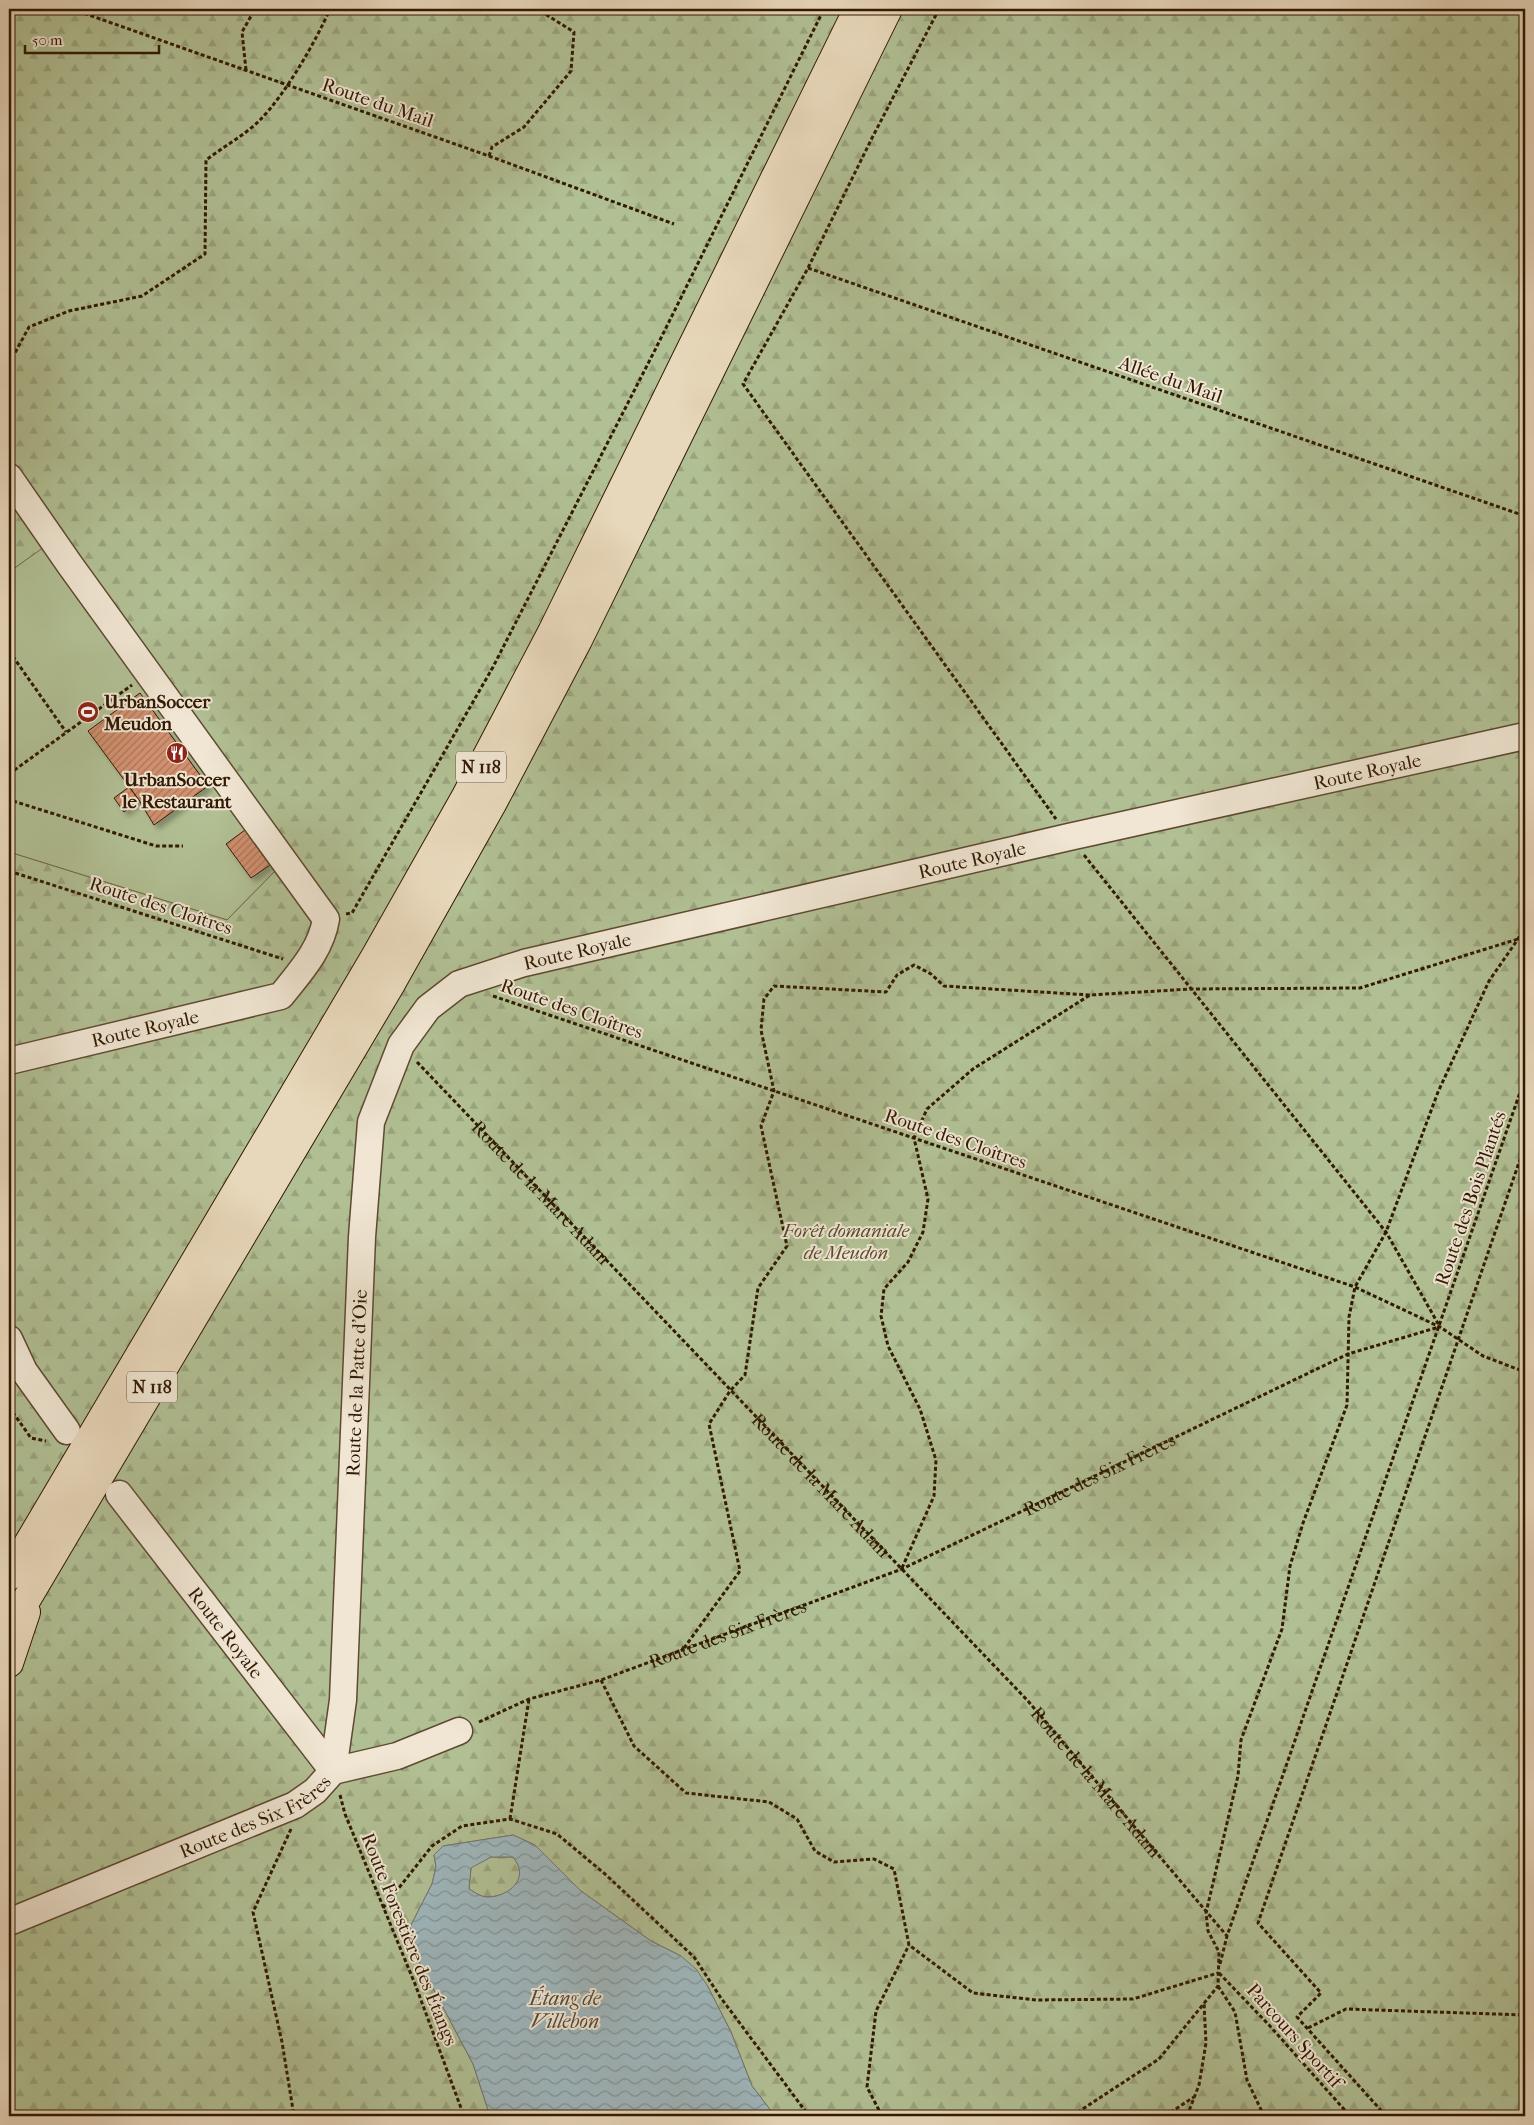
<svg xmlns="http://www.w3.org/2000/svg" width="1534" height="2125" font-family="'IM FELL French Canon',serif">
<style>
.grass{fill:#b1c094;stroke:#716c4c}
.forest{fill:url(#forest-firs);stroke:#716c4c}
.water{fill:url(#water-waves);stroke:#727772;fill-rule:evenodd}
.building{fill:url(#building-hatch);stroke:#311903;filter:url(#shadow)}
.lines{fill:none;stroke-linecap:round;stroke-linejoin:round}
.minor-casing{stroke:#5f4931;stroke-width:29}
.highway-casing{stroke:#311903;stroke-width:30}
.path{stroke:#311903;stroke-width:3;stroke-dasharray:4 2.5;stroke-linecap:butt}
.minor{stroke:#f0e6d3;stroke-width:26}
.highway{stroke:#e8d8bb;stroke-width:28}
.labels{text-anchor:middle;stroke-width:4;stroke-linejoin:round;paint-order:stroke}
.shield{fill:#f0e6d3;stroke:#6a5641;stroke-width:1}
.shield-label{font-size:18px;font-weight:bold;fill:#311903}
.street-label{font-size:19px;fill:#311903;stroke:#f0e6d3}
.poi-label{font-size:19px;font-weight:bold;fill:#311903;stroke:#f0e6d3;text-anchor:start}
.park-label{font-size:19px;font-style:italic;fill:#574b2e;stroke:#f0e6d3}
.water-label{font-size:20px;font-style:italic;fill:#52483a;stroke:#f0e6d3}
</style>
<defs>
<pattern id="forest-firs" width="22" height="20" patternUnits="userSpaceOnUse" patternTransform="scale(1.25)"><rect width="22" height="20" fill="#b1c094"/><path d="M5 1l3.5 6h-7zM16 11l3.5 6h-7z" fill="#99a47e"/></pattern>
<pattern id="water-waves" width="16" height="10" patternUnits="userSpaceOnUse" patternTransform="scale(1.25)"><rect width="16" height="10" fill="#9eb6bc"/><path d="M0 5q4-4 8 0t8 0" fill="none" stroke="#819397"/></pattern>
<pattern id="building-hatch" width="6" height="6" patternUnits="userSpaceOnUse" patternTransform="scale(1.25)"><rect width="6" height="6" fill="#d1906f"/><path d="M-1 1l2-2M0 6l6-6M5 7l2-2" fill="none" stroke="#aa7559"/></pattern>
<filter id="shadow"><feDropShadow dx="4.5" dy="4.5" stdDeviation="2.5" flood-color="#0004"/></filter>
</defs>
<rect width="100%" height="100%" fill="#e8d8bb"/>
<filter id="stains"><feTurbulence type="fractalNoise" baseFrequency=".004" numOctaves="4"/><feColorMatrix values="0 0 0 0 .2 0 0 0 0 .09 0 0 0 0 .02 0 0 0 .5 -.17"/></filter>
<radialGradient id="worn" r=".72"><stop offset=".6" stop-color="#630" stop-opacity="0"/><stop offset="1" stop-color="#630" stop-opacity=".3"/></radialGradient>
<polygon class="grass" points="47,544 279,867 227,920 9,852 9,572"/>
<g class="forest">
<polygon points="9,9 1525,9 1525,2116 775,2116 752,2086 731,2032 707,1985 681,1956 651,1941 581,1891 535,1845 513,1835 443,1846 434,1855 436,1867 432,1884 410,1927 417,1958 473,2064 490,2116 9,2116 9,852 227,920 279,867 47,545 9,572"/>
<path d="M491,1857H513C531,1878 510,1897 487,1897C481,1897 474,1892 469,1889L471,1867Z"/>
</g>
<path class="water" d="M513,1835L535,1845L581,1891L651,1941L681,1956L696,1969L707,1985L731,2032L752,2086L775,2116H490L473,2064L417,1958L410,1927L432,1884L436,1867L434,1855L443,1846ZM491,1857H513C531,1878 509,1897 487,1897C481,1897 474,1892 469,1889L471,1868Z"/>
<g class="building">
<polygon points="140,693 208,786 154,825 139,800 88,731"/>
<polygon points="129,787 139,800 124,812 114,798"/>
<polygon points="245,830 270,865 251,878 226,844"/>
</g>
<g class="lines">
<g class="minor-casing">
<g id="minor">
<path d="M9,477L70,565L326,919C321,950 300,972 281,996L9,1061"/>
<polyline points="9,1339 24,1371 67,1431"/>
<path id="s3" d="M119,1494L333,1771"/>
<path id="s4" d="M333,1771L343,1700L362,1237L371,1122L401,1045L428,1008L459,984L524,963L1069,837L1525,736"/>
<path id="s5" d="M9,1922L295,1805L315,1791L333,1771L397,1756L459,1731"/>
</g>
</g>
<g class="highway-casing">
<g id="highway">
<polyline points="9,1576 375,957 465,798 552,632 858,9"/>
<polyline points="9,1629 392,982 492,804 578,640 888,9"/>
<polyline points="9,1663 26,1612"/>
</g>
</g>
<g class="path">
<polyline points="72,9 489,156 674,224"/>
<polyline points="939,9 872,138 808,268 743,384 1056,819"/>
<polyline points="246,70 242,32 255,9"/>
<polyline points="489,156 492,147 524,127 571,71 574,32 537,9"/>
<polyline points="808,268 1525,516"/>
<path d="M9,364L29,327L69,311L142,296L205,254L206,160C223,147 245,135 260,120C285,95 316,41 330,9"/>
<polyline points="9,651 66,732"/>
<polyline points="9,774 132,685"/>
<polyline points="9,796 13,801 156,846 183,846"/>
<polyline points="1084,855 1386,1232 1440,1327"/>
<polyline points="9,871 283,959"/>
<polyline points="346,914 352,913 493,667 657,346 824,9"/>
<polyline points="493,996 1355,1287 1440,1327 1483,1356 1525,1372"/>
<path id="s1" d="M417,1062L1028,1701L1227,1936"/>
<polyline points="9,1407 31,1438 46,1441"/>
<polyline points="902,1568 934,1496 936,1460 920,1409 888,1346 881,1316 884,1289 908,1262 923,1232 928,1199 914,1138 927,1109 973,1069 1090,995"/>
<polyline points="684,1648 740,1571 709,1424 730,1391 745,1375 758,1288 787,1246 761,1126 774,1091 761,1030 764,999 774,986 886,992 897,975 914,965 931,974 944,986 1090,995 1191,989 1360,988 1518,939 1525,940"/>
<polyline points="601,1680 634,1746 686,1793 769,1802 797,1819 815,1851 834,1862 874,1859 894,1869 909,1945 973,1993 1036,2000 1133,1999 1218,1973"/>
<path id="s2" d="M479,1722L529,1699L601,1680L902,1569L1348,1354L1439,1327"/>
<polyline points="340,1795 345,1814 415,1984 464,2116"/>
<polyline points="510,1819 529,1699"/>
<polyline points="291,1829 253,1912 282,2042 294,2116"/>
<polyline points="383,1908 432,1846 462,1826 510,1819 557,1834 605,1874 694,1957 721,1998 809,2116"/>
<polyline points="1220,1964 1227,1936 1525,1078"/>
<polyline points="1219,1973 1269,2025 1350,2116"/>
<polyline points="1218,1986 1235,2012 1247,2080 1264,2116"/>
<polyline points="1308,2028 1346,2009 1525,2015"/>
<polyline points="882,2116 867,2087 876,2011 909,1945"/>
<polyline points="1072,2116 1159,2059 1218,1986 1219,1952 1208,1931 1206,1913 1238,1776 1241,1740 1282,1629 1290,1566 1303,1523 1347,1405 1349,1317 1355,1287 1386,1232 1438,1092 1489,981 1518,939 1525,925"/>
<polyline points="1165,2116 1194,2097"/>
<polyline points="1187,2116 1199,2085 1206,2043 1204,2003"/>
<polyline points="1386,2116 1297,2017 1321,1993 1258,1923 1525,1145"/>
</g>
<use href="#minor" class="minor"/>
<use href="#highway" class="highway"/>
</g>
<defs>
<g id="stadium-disc" transform="scale(1.125)"><circle r="9.5" fill="#8f2418" stroke="#f0e6d3"/><path d="M0-5a6.5 5 0 1 0 0 10a6.5 5 0 1 0 0-10ZM-3.5-1.8h7v3.6h-7Z" fill="#fff"/></g>
<g id="restaurant-disc" transform="scale(1.125)"><circle r="9.5" fill="#8f2418" stroke="#f0e6d3"/><path d="M-5-6h1v4h1v-4h1v4h1v-4h1v5L-1.5 .5V6h-2V.5L-5-1ZM5-6V6H3V1.5H1.5Q1.5-4 5-6Z" fill="#fff"/></g>
</defs>
<g fill-rule="evenodd">
<use href="#stadium-disc" x="88" y="712"/>
<use href="#restaurant-disc" x="177" y="753"/>
</g>
<g class="labels">
<g class="shield">
<rect x="456" y="751.5" width="50" height="31" rx="4"/>
<rect x="127" y="1371.5" width="50" height="31" rx="4"/>
</g>
<g class="shield-label">
<text x="481" y="773">N 118</text>
<text x="152" y="1393">N 118</text>
</g>
<g class="street-label">
<text transform="translate(378 102) rotate(19)" y="7">Route du Mail</text>
<text transform="translate(1171 379) rotate(19)" y="7">Allée du Mail</text>
<text dy="7" stroke="none"><textPath href="#s4" startOffset="1751">Route Royale</textPath></text>
<text dy="7" stroke="none"><textPath href="#s4" startOffset="1346">Route Royale</textPath></text>
<text transform="translate(161 905) rotate(18)" y="7">Route des Cloîtres</text>
<text dy="7" stroke="none"><textPath href="#s4" startOffset="941">Route Royale</textPath></text>
<text transform="translate(572 1008) rotate(19)" y="7">Route des Cloîtres</text>
<text transform="translate(145 1028) rotate(-13)" y="7">Route Royale</text>
<text transform="translate(956 1138) rotate(19)" y="7">Route des Cloîtres</text>
<text dy="7" stroke="none"><textPath href="#s1" startOffset="180">Route de la Mare Adam</textPath></text>
<text transform="translate(1470 1198) rotate(-71)" y="7">Route des Bois Plantés</text>
<text dy="7" stroke="none"><textPath href="#s4" startOffset="389">Route de la Patte d'Oie</textPath></text>
<text dy="7" stroke="none"><textPath href="#s2" startOffset="669">Route des Six Frères</textPath></text>
<text dy="7" stroke="none"><textPath href="#s1" startOffset="585">Route de la Mare Adam</textPath></text>
<text dy="7" stroke="none"><textPath href="#s3" startOffset="175">Route Royale</textPath></text>
<text dy="7" stroke="none"><textPath href="#s2" startOffset="264">Route des Six Frères</textPath></text>
<text dy="7" stroke="none"><textPath href="#s1" startOffset="990">Route de la Mare Adam</textPath></text>
<text dy="7" stroke="none"><textPath href="#s5" startOffset="268">Route des Six Frères</textPath></text>
<text transform="translate(410 1939) rotate(68)" y="7">Route Forestière des Étangs</text>
<text transform="translate(1295 2035) rotate(48)" y="7">Parcours Sportif</text>
</g>
<g class="poi-label">
<text x="104" y="708">UrbanSoccer<tspan x="104" dy="22">Meudon</tspan></text>
<text x="177" y="786" text-anchor="middle">UrbanSoccer<tspan x="177" dy="22">le Restaurant</tspan></text>
</g>
<g class="park-label">
<text x="846" y="1237">Forêt domaniale<tspan x="846" dy="22">de Meudon</tspan></text>
</g>
<g class="water-label">
<text x="565" y="2005">Étang de<tspan x="565" dy="23">Villebon</tspan></text>
</g>
</g>
<rect width="1534" height="2125" fill="none" stroke="#e8d8bb" stroke-width="30"/>
<rect x="10" y="10" width="1514" height="2105" fill="none" stroke="#311903" stroke-width="2.5"/>
<rect x="15" y="15" width="1504" height="2095" fill="none" stroke="#311903"/>
<path d="M25 45v8h134v-8" fill="none" stroke="#311903" stroke-width="2.5"/>
<text x="32" y="45" font-size="15" fill="#311903" stroke="#f0e6d3" stroke-width="4" paint-order="stroke">50 m</text>
<rect width="100%" height="100%" filter="url(#stains)"/>
<rect width="100%" height="100%" fill="url(#worn)"/>
</svg>
